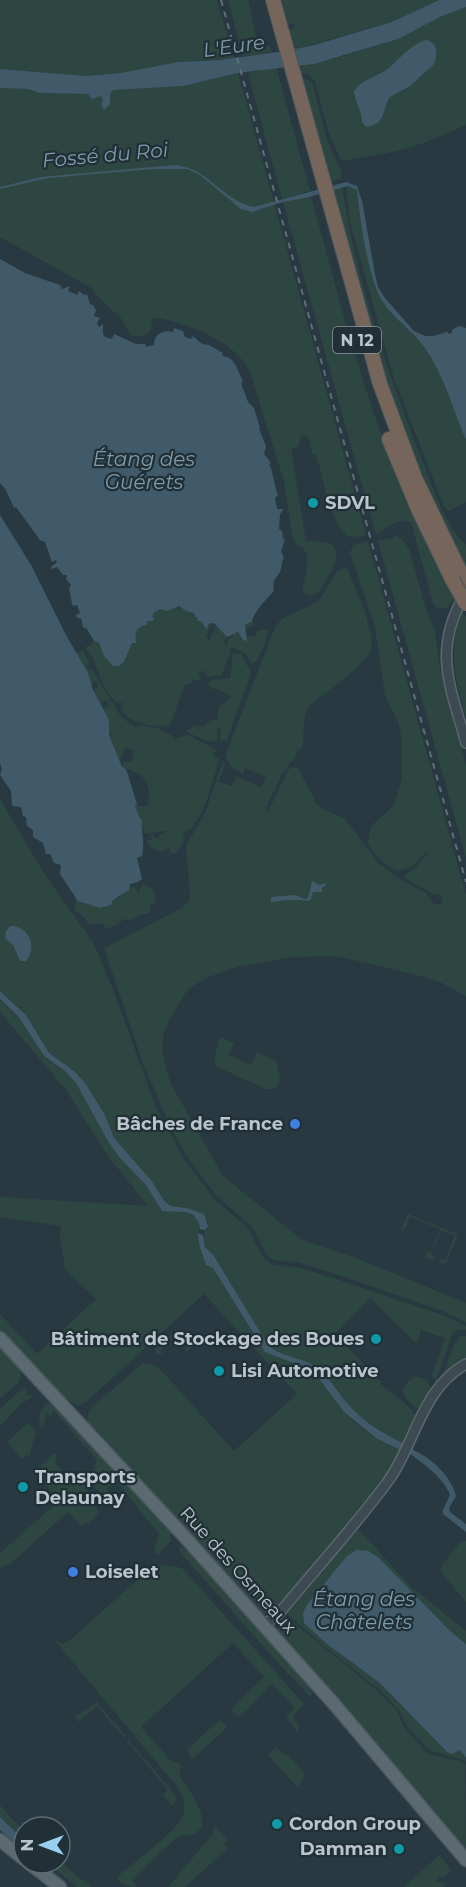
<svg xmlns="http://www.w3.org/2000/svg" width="466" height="1887" font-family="Montserrat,sans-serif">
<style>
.green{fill:#2e4641}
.water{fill:#405a69}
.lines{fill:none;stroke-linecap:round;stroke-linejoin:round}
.minor-casing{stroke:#5b676e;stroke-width:12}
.major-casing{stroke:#49565d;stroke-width:15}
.highway-casing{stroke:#47545b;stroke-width:16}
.minor{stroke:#3d4a51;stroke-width:9}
.major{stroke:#5b6970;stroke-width:12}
.highway{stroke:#76655a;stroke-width:14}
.rail{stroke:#5f6f77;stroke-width:2;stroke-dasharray:6 6;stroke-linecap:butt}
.highway-bridge-casing{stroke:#47545b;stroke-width:16;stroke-linecap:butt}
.highway-bridge{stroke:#76655a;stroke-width:14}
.culture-dot{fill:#0f9aa8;stroke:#212f36;stroke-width:2}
.shop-dot{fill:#3f7fe0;stroke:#212f36;stroke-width:2}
.labels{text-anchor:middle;stroke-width:4.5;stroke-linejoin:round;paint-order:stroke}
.shield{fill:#212f36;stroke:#8c979e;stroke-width:1.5}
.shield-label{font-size:16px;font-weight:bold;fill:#bac4cb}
.poi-label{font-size:18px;font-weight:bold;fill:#bac4cb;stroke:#212f36;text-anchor:start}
.street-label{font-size:18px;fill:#bac4cb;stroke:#212f36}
.water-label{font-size:20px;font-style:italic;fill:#7c9bab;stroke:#212f36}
</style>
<rect width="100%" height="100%" fill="#293941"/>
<g class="green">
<polygon points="0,0 217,0 234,58 178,62 121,73 79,76 0,69"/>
<polygon points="228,0 248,0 258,45 260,48 270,46 272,52 243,56"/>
<polygon points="281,0 439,0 392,22 292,50 288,33 293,29 295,24 288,24"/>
<path d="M466,7V125C446,134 426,143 405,149C386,154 365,156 346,161L340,159L328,130L315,81L308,73L299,74L297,67L333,59L398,39L440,17Z"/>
<polygon points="276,67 310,191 282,199 248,73"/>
<path d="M238,73L366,535L361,537L347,536C326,514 326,483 316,456L312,453L308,436L301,435L298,447L291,449L306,541C334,541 344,546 330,574C325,583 321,592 312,596L305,594L302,590L307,569V555L304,549L296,544L292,535L284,481L251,375C240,346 202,330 175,322C167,320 160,317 152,319L151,330L147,335L138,337L131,335L121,318L104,303L90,287L0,237V189L43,179V176L0,187V88L28,89L40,93L88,94L92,99L101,96L103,100L101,106L104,110L110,104V94L112,90L183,86Z"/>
<polygon points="301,80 309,80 313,85 327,140 342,173 340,179 329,183"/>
<polygon points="346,186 351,186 357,190 371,272 377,292 391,313 424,346 439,371 466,440 466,502 449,511 444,507 393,375 350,222"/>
<path d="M342,187C357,282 388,375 424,465C435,492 444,524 466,545V570C436,509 405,446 384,380C365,318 349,253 331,190Z"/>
<path d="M311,196C335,284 357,373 390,458C409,506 434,552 455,598L445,609L437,607L433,603L411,522C397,517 388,528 376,535L283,202Z"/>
<polygon points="395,535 402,539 409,549 424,603 435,631 440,669 466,765 466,858 378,541 392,538"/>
<path d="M368,541L466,895V996L442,983L421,976L336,956L293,957L237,967L206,978L188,989L169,1020L164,1033L162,1050L166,1069L172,1086L223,1176L302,1240L356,1258L466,1303V1322L445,1312L336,1274L297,1262L275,1260L267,1256L253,1228L216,1195L186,1155L171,1128L142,1061L104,948L182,908L188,902L190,895L186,846L205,813L223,762L225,764L218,782L232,786L237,776L261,788L266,777L245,768L243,774C235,771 226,764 226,754L275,627C285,612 307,611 320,599C329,590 332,568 347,568L365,611L372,641L371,651L356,669L308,707C301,721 306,735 301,749L297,750V754L282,774L265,810L268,812L288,770L292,767L298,768L316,803L323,809L345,819L377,862L398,878L426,893L435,905L443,903L441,895L433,894L403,877L417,867L428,852L427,851C413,866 402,879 383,862C377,856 371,851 368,842L371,826L393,806L399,789L402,777V739L398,722L385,696L375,627L350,553L353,545Z"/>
<path d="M176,606L194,613L195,617H197L198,620L201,621L206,629L208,625L212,622L206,637L209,640L212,633L215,632V627L217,625L227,637L223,643L227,645L228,640L236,632L246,638L245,625L249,621H253L254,626L246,628L247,637L255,636L257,631L266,629L268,631C266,643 261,657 252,664L245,653L232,648L229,649L231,655L227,659L222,675L208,677L203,670L198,674L200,676V680H194L192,683L185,685L170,725C155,728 127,724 121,708L124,703H117C104,691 98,674 93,657L89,654L85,647L91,646V643L96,641C103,647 107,664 120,666L132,643L136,642C136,632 136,626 147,625L146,621L154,618L152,617V612L160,609L167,611Z"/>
<path d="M462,611L466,617V717C454,678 448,650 462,611Z"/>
<path d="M83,650L89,662L86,665L89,670L92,669L121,717L135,727L140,725L157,728L174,737V742L177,738L188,735L218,751L213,752V756L219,759C213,779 203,826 184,832C183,841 183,847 174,854L170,852L169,846L165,851L160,852L149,846L147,840H152L150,835H153L157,839L160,835L170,830L145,834L135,804L143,807L148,805C153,781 142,773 122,767L123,762L132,761L135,750L125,747L121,758L118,759L110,738L114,734L109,735V720L103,709L109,705L107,700L100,704L93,690L98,688L97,681H94V684L92,685L88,673L76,653Z"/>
<path d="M233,653L241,654L251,673L227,740L221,741L220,729L217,727V740L208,742L185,731L191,729L193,725L203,727L211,720L218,719C218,702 220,706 232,697L219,690L210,688L208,684L211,680L230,678Z"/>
<path d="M0,799L43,872L94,944L116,997L155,1105L182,1156L214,1199L247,1227L264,1259L273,1265L300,1268L339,1280L442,1315L466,1326V1330L459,1329L452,1334L436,1381L432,1376L445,1338L421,1330L417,1344L370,1298L335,1334L381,1382L380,1384L406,1404L417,1417L403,1443C383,1433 365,1423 349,1406C339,1394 332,1379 319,1369C304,1357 284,1358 268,1345L214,1256L205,1247L204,1230L208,1227L186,1208L171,1206L165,1202L151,1180L114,1138L105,1115L85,1083L74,1071L49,1053L23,1011L0,991Z"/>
<polygon points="143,884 154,890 155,904 150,905 150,913 139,915 131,920 124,919 117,925 106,929 102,923 88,925 85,918 75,910 76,898 85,904 88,903 100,908 110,905 113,900 120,897 130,886 136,888 138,893"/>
<path d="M0,1000L18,1016L44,1057L65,1071L76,1083L109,1143L120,1158L146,1185L162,1211C175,1211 189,1210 199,1221V1244L206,1265L213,1268L262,1348C276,1360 295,1359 309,1370C322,1382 331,1396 342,1410C357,1427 379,1441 400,1450L384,1480L280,1607L270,1613H259L88,1424V1416L90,1409L143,1363L151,1364L159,1368L234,1451L297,1394L204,1294L86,1402L78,1406L63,1397L0,1333V1314L37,1354L96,1299L65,1269L60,1236L61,1226L0,1217V1197L148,1206L108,1156L66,1090L0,1012Z"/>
<polygon points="220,1037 234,1043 229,1055 251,1065 257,1052 276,1061 280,1078 277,1087 272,1089 266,1089 217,1067 214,1060"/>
<polygon points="408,1214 457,1234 457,1237 445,1265 439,1262 441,1259 445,1260 455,1235 441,1230 431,1254 435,1257 434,1260 425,1258 426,1250 431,1252 440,1229 410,1217 404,1231 401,1230"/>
<polygon points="179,1328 196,1344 187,1352 184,1349 191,1342 181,1331 160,1351 163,1354 155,1354 155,1348"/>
<polygon points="461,1336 466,1336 466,1361 442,1378 454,1344"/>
<path d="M0,1343C7,1352 27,1369 19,1381C15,1388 6,1393 0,1398Z"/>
<path d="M413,1377C423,1376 429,1381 432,1390L421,1410C412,1406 402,1397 403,1387Z"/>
<polygon points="24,1387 28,1392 26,1395 28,1396 31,1393 32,1397 21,1404 0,1426 0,1409"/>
<path d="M50,1402H53L170,1528L171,1541L157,1555L154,1551L159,1534L116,1481L114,1486L107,1487L108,1491L106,1499L89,1481L97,1460L53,1410L51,1416L47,1413L43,1427L40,1424C37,1415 42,1406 50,1402Z"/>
<polygon points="28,1423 36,1432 29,1456 27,1455 22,1459 7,1442"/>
<path d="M55,1453L57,1456L55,1463L65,1474L70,1471L83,1485L85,1484C89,1495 97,1501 98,1513L88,1525L86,1523L82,1526L68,1512L10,1564L0,1568V1553L59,1501L34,1472Z"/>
<polygon points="358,1529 411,1587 466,1631 466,1644 449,1630 304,1623 327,1644 380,1683 447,1752 452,1754 461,1750 466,1761 429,1750 408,1728 400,1712 381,1691 323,1645 285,1612 321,1568 324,1568"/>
<polygon points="461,1541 466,1541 466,1602 440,1570 442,1565"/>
<polygon points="181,1546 190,1553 273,1643 308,1685 312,1694 310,1696 278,1663 180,1552 179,1548"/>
<path d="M154,1565L175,1566L183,1569L304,1704L293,1717L300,1726L297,1732L286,1717L295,1708L272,1684C260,1694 251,1708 239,1717L231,1711L233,1707L264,1677L233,1643L141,1727L172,1762H177L181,1766L179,1776C186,1787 216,1822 195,1833C190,1836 183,1834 177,1838C161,1850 147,1867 133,1880L137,1887C129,1887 120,1885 117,1877C132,1864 177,1831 183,1816C186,1806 184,1797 179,1789L0,1575L56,1641L62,1644L70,1640Z"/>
<polygon points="283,1614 375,1689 397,1711 404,1727 428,1754 460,1761 465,1764 466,1845 464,1849 277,1632 279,1622"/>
<polygon points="96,1702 126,1736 124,1738 97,1706 79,1722 75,1717"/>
<polygon points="219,1720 226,1725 226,1728 195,1757 192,1758 187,1752 188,1749"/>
<polygon points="128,1740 174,1793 176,1800 173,1806 163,1795 168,1790 127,1741"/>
<polygon points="276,1747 283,1754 287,1754 304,1773 305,1777 297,1787 268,1755"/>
<polygon points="0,1805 24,1832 24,1840 0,1817"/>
<polygon points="214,1826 228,1840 224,1843 228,1848 185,1887 168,1887 212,1835"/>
<polygon points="439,1855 451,1870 443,1878 440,1876 436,1880 439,1883 442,1881 446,1884 443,1887 404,1887"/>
<polygon points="60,1862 91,1887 77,1887 47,1863"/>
</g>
<g class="water">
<polygon points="439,0 466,0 466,7 440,17 398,39 314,64 238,73 183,86 113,90 110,94 110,104 104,110 101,105 103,100 101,96 92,99 88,94 40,93 28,89 0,88 0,69 85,76 121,73 178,62 219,60 285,51 314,45 392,22"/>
<path d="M427,40C438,44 438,54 434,64L410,86L390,97C381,111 387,124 366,127L362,122C362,111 355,102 354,91C363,78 378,77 389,68C399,59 414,42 427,40Z"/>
<path d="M176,165C208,168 223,201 254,207L346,182L357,186L362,201L375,274L378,287L385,298L414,331L425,336H433L444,333L447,331L448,334L452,333V330L459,326L466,328V440C453,410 444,375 425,348C411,328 389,317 378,293C367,269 360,218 357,190L348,186L305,198L283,202L252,212L241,209L200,175L187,169H152L48,178L0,189V187L40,177Z"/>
<path d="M0,259L25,273L60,285L62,289L70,286L68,291L77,295L79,291L84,295L87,294L90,304L93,305L96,310L94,316L100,318L97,323L99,327L103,324V334L105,337L112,339L114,334L136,344H145L146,347L154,345C154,334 163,329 173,332L174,328L183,331L185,337L191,339L193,336L202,344L209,345L223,353L222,356C236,357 237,370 243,381L241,383L248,402L254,408L260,428L259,429L266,446L264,454L271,463L269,464C272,468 275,488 278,496L275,497L277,509H282L283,510L280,514L279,529L282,531L283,539H285L281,551L284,558C281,563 282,567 280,572C275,581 272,579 274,591C268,597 253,613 252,621L245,625L247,641L243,640L238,632L227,637L214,623L208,624L207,630L201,621H198L197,617H195L194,613L186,611L179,606L167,611L160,609L153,613L152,617L155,618L152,621H147V625C136,626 135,633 136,643H132L124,662L119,666H113L104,656L99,643L94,641L87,629L83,627L81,618H77L76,615L80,613L77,605L73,606L72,604L69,588L71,585L66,579L67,575H63L57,567L52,569L51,567L57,562L56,560L52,562L45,542L40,540L16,507L14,508L6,490L0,483Z"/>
<path d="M0,515L31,565L67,637L88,673L93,690L109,720V735L122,767L126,769L137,804L135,805L140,819L142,820C141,832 145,842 142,856L137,858L142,879L138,882L130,884L129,890L113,900L111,905L100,908L78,901L60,874L61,865L54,863L50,854H46L43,843L33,837V830L27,826L26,817L23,816L21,807L12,806L11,791L0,775L2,769L0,763Z"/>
<path d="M312,881L319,885L325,883L326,885L322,888V892H313L311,899L308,901C302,899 280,900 271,902V897L296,895L304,899L308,898Z"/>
<path d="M10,926C27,925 39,946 26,961H20L13,945L5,938L6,931Z"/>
<polygon points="0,991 26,1015 49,1053 74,1071 85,1083 105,1115 114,1138 151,1180 165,1202 171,1206 186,1208 204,1214 208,1227 204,1230 200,1229 198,1221 193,1215 185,1212 162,1211 146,1185 120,1158 109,1143 76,1083 65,1071 44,1056 18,1016 0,999"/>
<path d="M198,1233L203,1235L205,1247L214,1256L268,1345C283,1358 304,1357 319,1369C330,1378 337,1391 346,1402C362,1421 382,1433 403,1443L400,1450L376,1438L344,1412L319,1379L306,1368L265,1352L213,1268L206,1265L199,1244Z"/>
<path d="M411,1449C430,1457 451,1475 456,1496L449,1508L450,1512L466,1524V1532L443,1514V1510L450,1495C444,1478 423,1463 409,1453Z"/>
<polygon points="357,1550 368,1551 378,1557 449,1630 466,1644 466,1758 460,1750 452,1754 447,1752 380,1683 327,1644 304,1623 303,1613 306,1606 347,1556"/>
<polygon points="0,1817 24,1840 24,1850 0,1830"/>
</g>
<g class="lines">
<g class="minor-casing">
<g id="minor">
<path d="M465,594C432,650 450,685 466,743"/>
<path d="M264,1626L281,1611C316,1569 353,1528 386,1484C415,1446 421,1388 466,1364"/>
</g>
</g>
<g class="major-casing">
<g id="major">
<polyline points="0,1338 183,1535 335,1705 466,1860"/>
<polyline points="0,1840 24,1859"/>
<polyline points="29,1863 60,1887"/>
</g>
</g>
<g class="highway-casing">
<g id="highway">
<polyline points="273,0 380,384 415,478 466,584"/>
<polyline points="389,439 419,511 452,579"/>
</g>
</g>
<use href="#minor" class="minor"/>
<use href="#major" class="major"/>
<use href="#highway" class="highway"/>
<polyline class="rail" points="221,0 466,882"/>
<g class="highway-bridge-casing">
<polyline id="highway-bridge" points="452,579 466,604"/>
</g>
<use href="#highway-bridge" class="highway-bridge"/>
</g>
<g class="culture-dot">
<circle cx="313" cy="503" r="6"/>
<circle cx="376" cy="1339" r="6"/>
<circle cx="219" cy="1371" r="6"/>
<circle cx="23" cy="1487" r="6"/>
<circle cx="277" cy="1824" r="6"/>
<circle cx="399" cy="1849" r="6"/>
</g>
<g class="shop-dot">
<circle cx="295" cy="1124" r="6"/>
<circle cx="73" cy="1572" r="6"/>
</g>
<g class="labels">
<rect class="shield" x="333" y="327" width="48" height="26" rx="4.5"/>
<g class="shield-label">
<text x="357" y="346">N 12</text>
</g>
<g class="poi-label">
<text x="325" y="509">SDVL</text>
<text x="283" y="1130" text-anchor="end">Bâches de France</text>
<text x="364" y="1345" text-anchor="end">Bâtiment de Stockage des Boues</text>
<text x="231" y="1377">Lisi Automotive</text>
<text x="35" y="1483">Transports<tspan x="35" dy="21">Delaunay</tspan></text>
<text x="85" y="1578">Loiselet</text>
<text x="289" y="1830">Cordon Group</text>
<text x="387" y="1855" text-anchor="end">Damman</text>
</g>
<g class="street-label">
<text transform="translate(238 1570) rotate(48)" y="6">Rue des Osmeaux</text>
</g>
<g class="water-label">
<text transform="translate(234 46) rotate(-8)" y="7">L'Eure</text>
<text transform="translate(105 155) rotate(-5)" y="7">Fossé du Roi</text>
<text x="144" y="466">Étang des<tspan x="144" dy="23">Guérets</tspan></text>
<text x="364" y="1606">Étang des<tspan x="364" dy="23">Châtelets</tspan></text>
</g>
</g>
<g transform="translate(42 1845) rotate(270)"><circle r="28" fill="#212f36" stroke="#5e6b72" stroke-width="1.5"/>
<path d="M0-4.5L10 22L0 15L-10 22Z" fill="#98d0f1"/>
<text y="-9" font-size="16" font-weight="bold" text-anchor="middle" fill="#bac4cb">N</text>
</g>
</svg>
